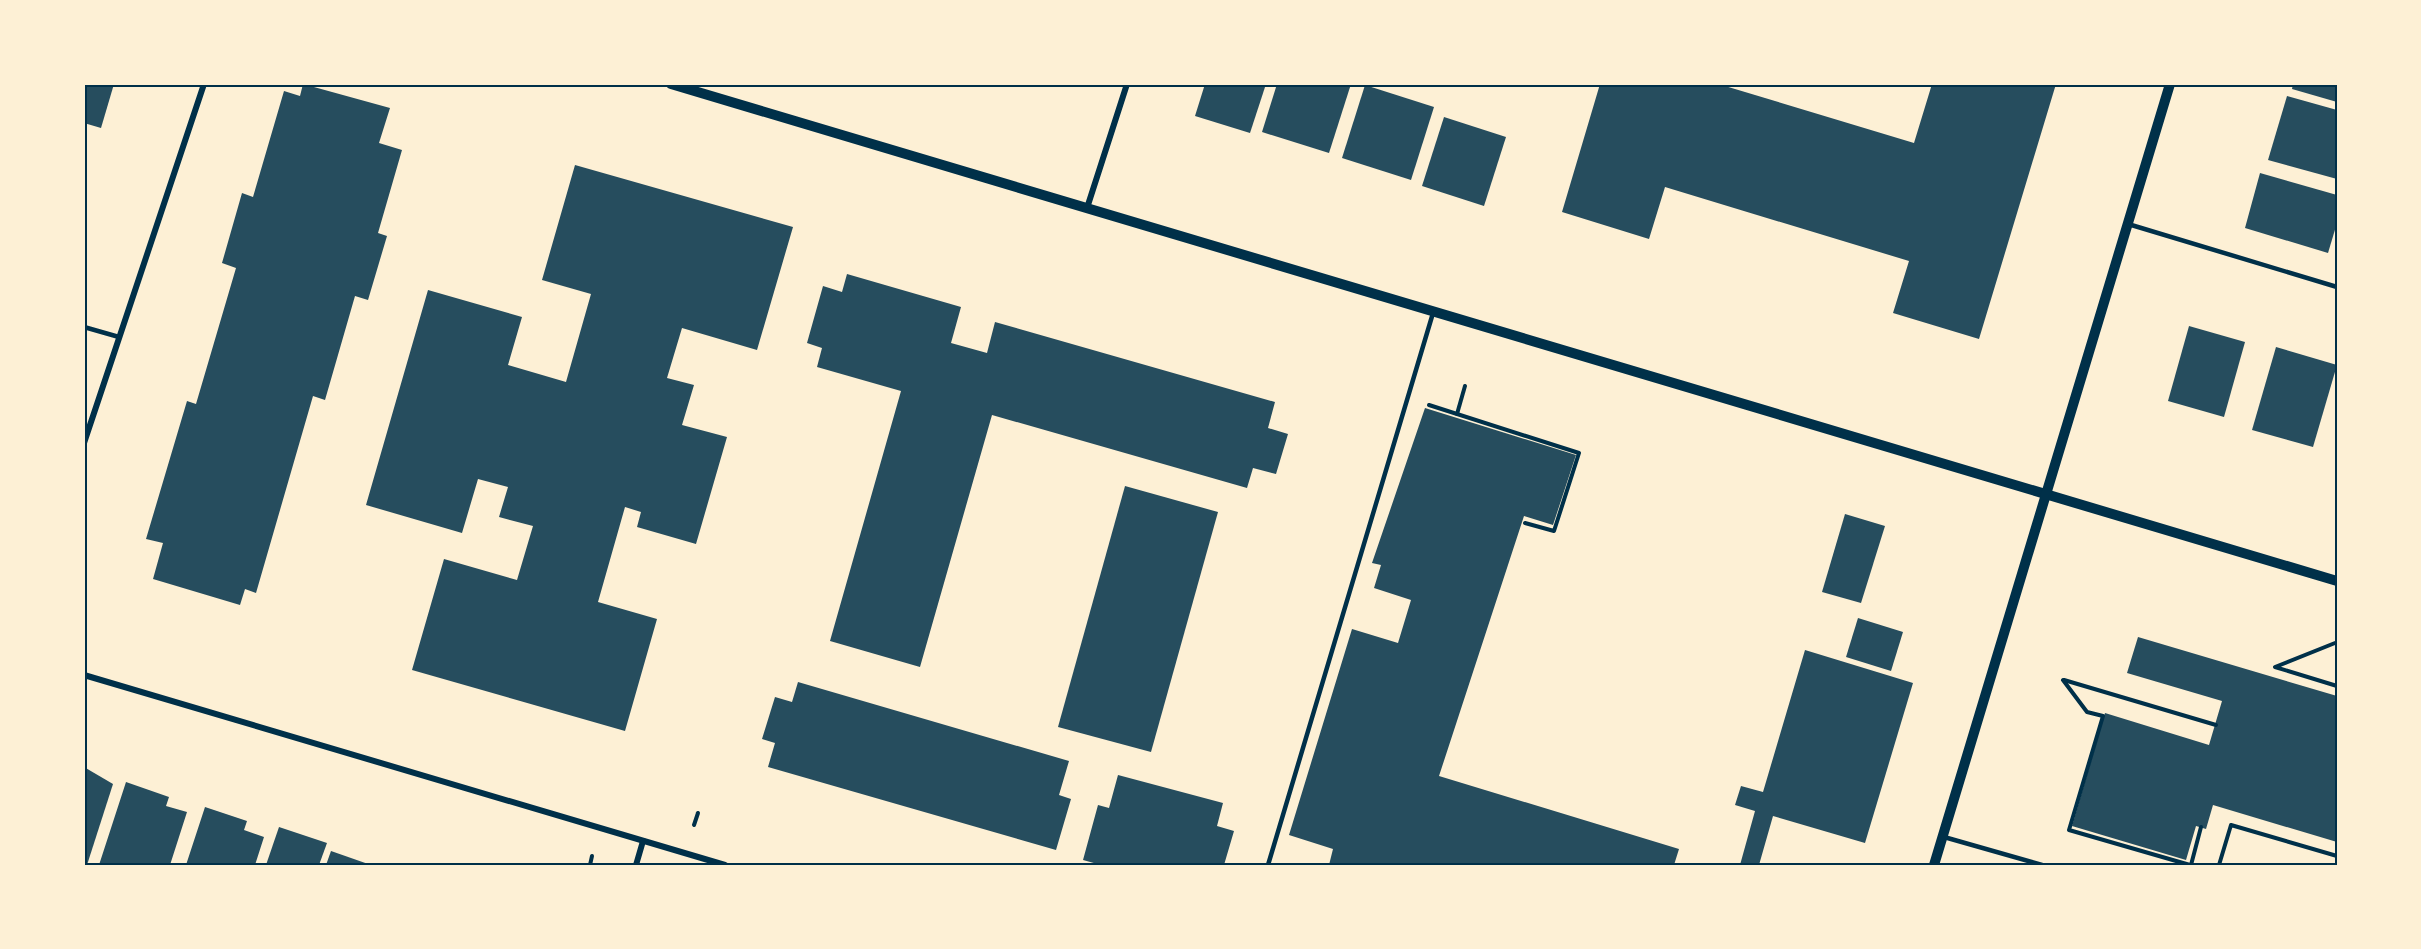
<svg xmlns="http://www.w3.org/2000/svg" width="2421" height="949" font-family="Ubuntu,sans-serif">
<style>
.building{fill:#264d5e}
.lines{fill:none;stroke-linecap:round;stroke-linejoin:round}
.path{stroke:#003049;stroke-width:4}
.service{stroke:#003049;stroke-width:4.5}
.minor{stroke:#003049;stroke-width:6}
.tertiary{stroke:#003049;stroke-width:10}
.neatline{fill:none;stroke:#003049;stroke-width:2}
</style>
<rect width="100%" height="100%" fill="#fdf0d5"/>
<g class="building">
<polygon points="84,84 114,84 101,128 84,123"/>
<polygon points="303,84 390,108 379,143 402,150 378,233 387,236 368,300 355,296 325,400 313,396 256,593 245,589 240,605 153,579 163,543 146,539 187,401 196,404 236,268 222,263 242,193 253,197 284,91 300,96"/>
<polygon points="1205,84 1266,84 1250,133 1195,116"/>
<polygon points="1277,84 1351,84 1329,153 1262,132"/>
<polygon points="1600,84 1726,84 1725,86 1914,143 1932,84 2056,84 1979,339 1893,313 1909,261 1665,187 1649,239 1562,212"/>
<polygon points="2293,84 2337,84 2337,102 2292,89"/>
<polygon points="1365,85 1434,107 1411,180 1342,158"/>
<polygon points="2287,96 2337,110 2337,179 2268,160"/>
<polygon points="1444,117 1506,137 1484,206 1422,186"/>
<polygon points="575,165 793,227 757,350 682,328 667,378 694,385 682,425 727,437 696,544 637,527 641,512 625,507 598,602 657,619 625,731 412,670 444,559 517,580 533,526 499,517 508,487 478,479 462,533 366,505 428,290 522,317 508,365 566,382 591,294 542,280"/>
<polygon points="2260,173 2337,195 2337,223 2328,253 2245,228"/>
<polygon points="847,274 961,307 951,343 987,353 995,322 1275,402 1268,428 1288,434 1276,474 1253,468 1247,488 992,415 920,667 830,641 901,391 817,367 822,348 807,343 823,286 842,292"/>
<polygon points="2189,326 2245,342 2224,417 2168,401"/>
<polygon points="2276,347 2337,365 2313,447 2252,430"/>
<polygon points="1425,408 1576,455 1553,525 1524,516 1439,776 1679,849 1674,865 1329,865 1333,849 1289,835 1352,629 1398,643 1411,600 1374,588 1381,565 1372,563"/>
<polygon points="1125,486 1218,512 1151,752 1058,727"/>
<polygon points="1845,514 1885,526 1861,603 1822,592"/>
<polygon points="1858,618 1903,632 1891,671 1846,657"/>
<polygon points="2138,637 2337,696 2337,842 2213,805 2206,829 2196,826 2186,860 2072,826 2105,713 2209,745 2222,701 2127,673"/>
<polygon points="1805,650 1913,683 1865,843 1773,816 1759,865 1740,865 1755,811 1735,805 1741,786 1763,792"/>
<polygon points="798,682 1069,761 1059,795 1071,799 1056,850 768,767 775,743 762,739 775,697 792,702"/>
<polygon points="84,767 113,784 87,865 84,865"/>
<polygon points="1118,775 1223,803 1217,826 1234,831 1224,865 1101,865 1083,860 1098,805 1109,808"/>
<polygon points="126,782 169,797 166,806 187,812 170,865 99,865"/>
<polygon points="205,807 247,821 244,830 264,837 255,865 186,865"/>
<polygon points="279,827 327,843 319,865 266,865"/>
<polygon points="331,851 371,865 326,865"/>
</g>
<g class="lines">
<g class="path">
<polyline points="1429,405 1579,453 1554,531 1525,523"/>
<polyline points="1457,414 1465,386"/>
<polyline points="2335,643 2275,667 2337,686"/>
<polyline points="2063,680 2087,712 2103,716 2069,830 2190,865"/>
<polyline points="2064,680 2216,725"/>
<polyline points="694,825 698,813"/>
<polyline points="590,865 592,856"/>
<polyline points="2191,865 2201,827"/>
<polyline points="2219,865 2231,825 2337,856"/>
</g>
<g class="service">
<polyline points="2128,224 2337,287"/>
<polyline points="84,327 119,337"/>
<polyline points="1944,837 2042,865"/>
<polyline points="1268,865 1433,313"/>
</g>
<g class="minor">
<polyline points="1087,208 1127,84"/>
<polyline points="84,443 204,84"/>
<polyline points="84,675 725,865"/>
<polyline points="636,865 643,841"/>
</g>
<g class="tertiary">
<polyline points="671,84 2337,581"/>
<polyline points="1934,865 2170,84"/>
</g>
</g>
<rect width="2421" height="949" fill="none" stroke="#fdf0d5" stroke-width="171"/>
<rect x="86" y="86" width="2250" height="778" class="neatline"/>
</svg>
